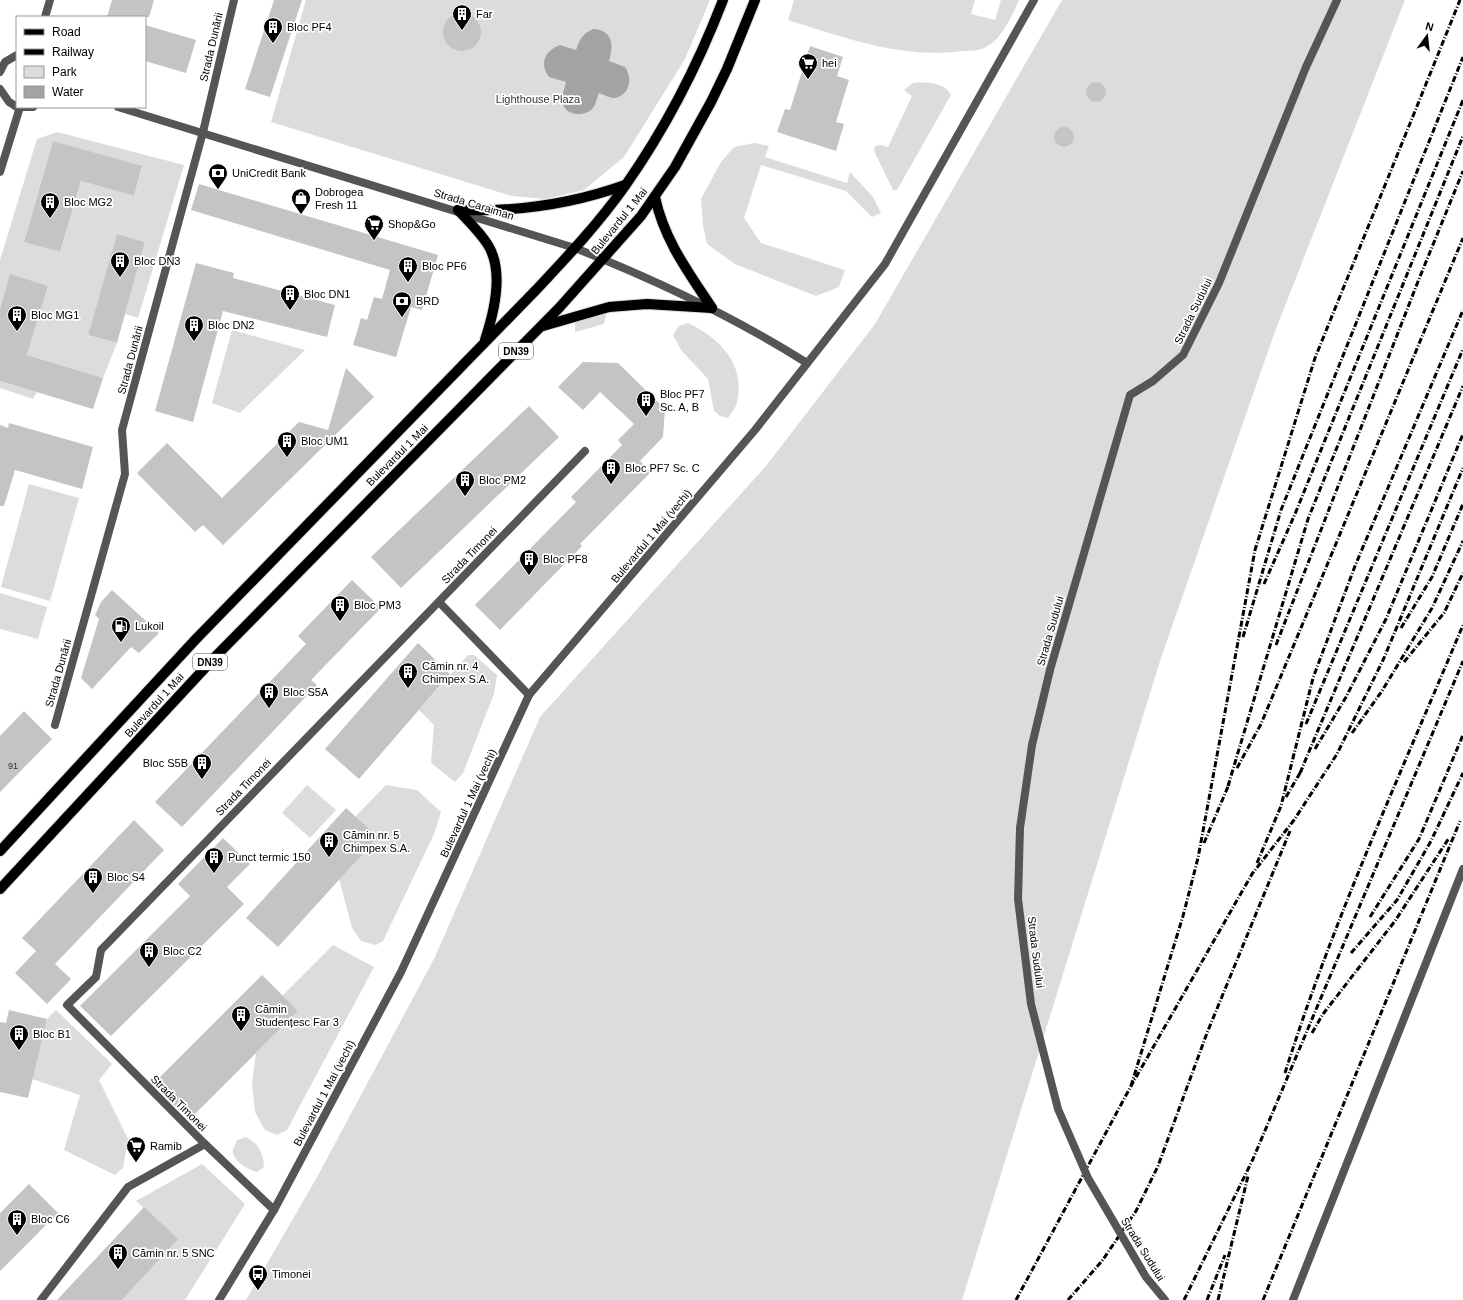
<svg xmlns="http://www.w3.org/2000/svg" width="1463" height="1300" font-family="Helvetica,sans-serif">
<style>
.green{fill:#dcdcdc;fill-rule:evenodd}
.water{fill:#a3a3a3}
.building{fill:#c4c4c4}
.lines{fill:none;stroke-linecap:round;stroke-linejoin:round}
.primary-casing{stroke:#dbdbdb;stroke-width:12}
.minor{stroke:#555;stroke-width:8}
.tertiary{stroke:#555;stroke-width:8}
.primary{stroke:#000;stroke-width:10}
.rail{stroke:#000;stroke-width:3;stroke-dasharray:6 2 1 2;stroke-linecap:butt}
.minor-bridge{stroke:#555;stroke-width:8}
.labels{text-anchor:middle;stroke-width:3.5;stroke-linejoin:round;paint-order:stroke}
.number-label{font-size:9px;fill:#313131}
.shield{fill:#fff;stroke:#4c4c4c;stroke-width:1}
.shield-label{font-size:10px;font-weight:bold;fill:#000}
.poi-label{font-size:11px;fill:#000;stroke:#fff;text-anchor:start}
.street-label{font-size:11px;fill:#000;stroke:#fff}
.park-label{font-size:11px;fill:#333;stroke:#fff}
</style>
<rect width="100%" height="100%" fill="#fff"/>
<g class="green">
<polygon points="306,0 710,0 685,59 624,157 584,190 545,199 512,196 271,122"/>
<path d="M794,0H975L971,14L995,20L1001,0H1019C1012,16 1001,41 984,48C978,51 969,51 963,51C902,59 845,38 788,20Z"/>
<polygon points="1062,0 1405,0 1274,334 1161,658 962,1300 246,1300 316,1179 435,957 540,717 766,466 875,324"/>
<path d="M913,83C926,82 945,82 951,95L897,190H893L874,151L875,146L881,145L888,147L912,96L904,90Z"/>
<path d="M57,132L184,165L138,318L125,314L145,242L117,234L88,335L117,343L103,378L27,355L48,286L10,275L0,309V260L37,139ZM53,141L142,167L134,196L81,181L60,252L24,242Z"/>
<polygon points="755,143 769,146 765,157 847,183 850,172 873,197 881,213 872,217 846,191 761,165 744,218 761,243 845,270 839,287 816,296 735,264 707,244 703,225 701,199 721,162 734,147"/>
<polygon points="607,311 604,324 575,332 575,318"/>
<path d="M688,323C720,338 746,365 737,402C736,408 731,413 728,418L720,416L714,411L708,379L681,350L673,335L679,326Z"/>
<polygon points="232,330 305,350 240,413 212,403"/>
<polygon points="0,381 37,392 33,399 0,388"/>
<polygon points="29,484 79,498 50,601 1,587"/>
<polygon points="0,593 47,607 38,639 0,629"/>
<polygon points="468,655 474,655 497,675 494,694 463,773 455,782 431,763 434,725 419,710"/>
<polygon points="307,785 336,810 310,838 282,813"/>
<polygon points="386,785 417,790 441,812 434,834 383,941 376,945 361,941 352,928 339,879 355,817"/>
<polygon points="333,945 374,967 287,1130 277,1135 265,1130 255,1112 252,1084 256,1053 298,1011 282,996"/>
<polygon points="56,1010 112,1064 99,1080 128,1139 123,1168 115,1175 64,1150 80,1095 32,1079 47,1019"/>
<path d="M246,1137C259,1144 263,1152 264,1167L257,1172C248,1170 231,1160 233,1149C234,1146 236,1142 237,1140Z"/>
<polygon points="202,1164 245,1204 185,1300 122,1300 178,1239 136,1201"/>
</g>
<path class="water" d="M593,29C613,30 614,46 609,61L625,67C633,78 630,96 614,98C609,98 603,94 599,93C597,97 596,104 593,108C584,118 564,116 562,101C561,96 565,88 566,82L549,77C539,63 545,51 560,45L576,50C580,39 582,34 593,29Z"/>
<g class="building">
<polygon points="112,0 154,0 149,17 107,17"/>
<polygon points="274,0 302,0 270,97 245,89"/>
<circle cx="462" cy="32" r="19"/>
<polygon points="145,25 196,40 186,73 145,61"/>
<polygon points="810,46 843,57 837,76 849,80 836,122 844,124 836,151 777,132 785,109 790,110"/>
<circle cx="1096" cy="92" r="10"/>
<circle cx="1064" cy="137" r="10"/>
<polygon points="53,141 142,166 134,196 81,181 60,252 24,242"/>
<polygon points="199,184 438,255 422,310 411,307 396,357 353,345 361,318 367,320 374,297 382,299 390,270 191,210"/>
<polygon points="117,234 145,242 117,343 88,335"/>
<polygon points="196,263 234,273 233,278 335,305 327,337 223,311 193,422 155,411"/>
<polygon points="10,274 48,286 27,355 103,378 93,409 0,381 0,309"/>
<polygon points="583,362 618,363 665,409 663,437 640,461 651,472 580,544 582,546 500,630 475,605 576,502 571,497 622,445 618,440 634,424 600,392 583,410 558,387"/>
<polygon points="346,368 374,397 223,545 203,525 195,532 137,473 167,443 222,498 299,422 328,430"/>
<polygon points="529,406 559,437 401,588 371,557"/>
<polygon points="9,423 93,447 82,489 15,470 4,506 0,506 0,425 8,428"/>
<polygon points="352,580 381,608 311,680 317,685 182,827 155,802 306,644 298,636"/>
<polygon points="112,590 159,633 139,653 131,647 92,689 81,678 99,619 95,615 101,602"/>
<polygon points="418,643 450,674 359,779 325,749"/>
<polygon points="24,711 52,739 0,792 0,736"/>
<polygon points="346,808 378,837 278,947 246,918"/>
<polygon points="134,820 164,850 55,964 71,979 47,1004 15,973 36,951 22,938"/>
<polygon points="223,838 250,864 227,887 244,904 111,1036 80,1006 190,896 178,884"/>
<polygon points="262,975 298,1011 189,1120 153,1084"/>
<polygon points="9,1010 47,1019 28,1098 0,1092 0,1022 6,1023"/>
<polygon points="29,1184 58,1213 0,1271 0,1213"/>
<polygon points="144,1207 178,1239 122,1300 57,1300"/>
</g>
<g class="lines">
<g class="primary-casing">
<g id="primary">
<path d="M655,197C664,240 689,273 712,308"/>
<path d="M458,210C514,212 572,204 625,185"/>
<path d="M458,210C468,221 480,232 488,245C504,271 494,313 485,340"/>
<polyline points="543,326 609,307 647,304 712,308"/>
<path d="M0,851L196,639L536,290C567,257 599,223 625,186C665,129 698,65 723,0"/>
<polyline points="0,889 216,656 559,308 641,216 675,167 711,102 727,69 755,0"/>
</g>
</g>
<g class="minor">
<path d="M575,248C656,280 734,317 807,363"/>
<polyline points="439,602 529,695"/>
<polyline points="1050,670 1130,395 1153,381 1183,355 1219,283 1306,67 1337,0"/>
<polyline points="55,725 125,474 122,430 203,132 234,0"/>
<polyline points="205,1144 67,1005 96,977 101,950 585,451"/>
<polyline points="41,1300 128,1187 205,1144 274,1210"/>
<polyline points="219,1300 274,1210 401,972 529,695 755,430 885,264 1034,0"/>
<polyline points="1293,1300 1463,869"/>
</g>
<g class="tertiary">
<polyline points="45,17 50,0"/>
<polyline points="0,72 5,62 17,55"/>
<polyline points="0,89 9,102 17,107"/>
<polyline points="20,107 33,107"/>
<polyline points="118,107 575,248"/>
<polyline points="0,172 20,107"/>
</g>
<use href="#primary" class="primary"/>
<g class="rail">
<polyline points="1264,584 1295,514 1463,100"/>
<polyline points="1401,628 1432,577 1463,504"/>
<polyline points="1243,637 1281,510 1463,57"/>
<polyline points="1276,645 1419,279 1463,171"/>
<polyline points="1404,662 1444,613 1463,573"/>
<polyline points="1306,724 1463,349"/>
<polyline points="1352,733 1382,691 1432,608 1463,541"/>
<polyline points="1315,749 1346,697 1386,619 1463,434"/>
<polyline points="1237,768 1261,724 1463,238"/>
<polyline points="1300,773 1463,386"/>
<polyline points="1228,786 1308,519 1463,136"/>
<polyline points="1286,797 1303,768"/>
<polyline points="1204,843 1230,782"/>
<polyline points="1257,863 1281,806 1313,678 1355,566 1463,310"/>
<polyline points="1370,917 1419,839 1463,735"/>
<polyline points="1351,953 1397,900 1431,841 1463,773"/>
<polyline points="1312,1033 1323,1014 1395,921 1449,838"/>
<path d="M1285,1073C1333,920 1401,773 1463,625"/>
<polyline points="1131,1086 1183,916 1198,858 1255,550 1315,358 1460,0"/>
<polyline points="1016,1300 1131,1086 1252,874 1294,820 1337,754 1384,658 1463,468"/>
<polyline points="1068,1300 1102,1261 1136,1211 1158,1166 1207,1033 1290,831"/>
<polyline points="1184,1300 1253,1159 1463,661"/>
<polyline points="1207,1300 1225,1255"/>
<polyline points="1218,1300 1248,1176"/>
<polyline points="1263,1300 1460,821"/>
</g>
<polyline class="minor-bridge" points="1050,670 1032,745 1020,828 1018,899 1031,1004 1058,1109 1088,1178 1146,1277 1165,1300"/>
</g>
<defs>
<g id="building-pin" transform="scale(1)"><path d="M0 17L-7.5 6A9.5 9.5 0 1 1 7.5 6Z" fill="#000" stroke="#fff"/><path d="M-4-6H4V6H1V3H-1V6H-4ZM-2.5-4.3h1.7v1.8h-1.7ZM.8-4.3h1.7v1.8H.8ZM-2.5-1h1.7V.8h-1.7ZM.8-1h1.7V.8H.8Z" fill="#fff"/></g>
<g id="supermarket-pin" transform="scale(1)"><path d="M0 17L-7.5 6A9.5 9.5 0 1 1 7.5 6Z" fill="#000" stroke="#fff"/><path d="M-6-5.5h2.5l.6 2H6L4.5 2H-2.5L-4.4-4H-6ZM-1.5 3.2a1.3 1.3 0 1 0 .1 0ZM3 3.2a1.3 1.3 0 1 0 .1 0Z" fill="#fff"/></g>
<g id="bank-pin" transform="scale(1)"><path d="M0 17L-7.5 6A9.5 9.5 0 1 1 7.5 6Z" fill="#000" stroke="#fff"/><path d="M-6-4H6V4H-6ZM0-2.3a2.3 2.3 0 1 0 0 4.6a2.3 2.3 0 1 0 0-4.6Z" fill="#fff"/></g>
<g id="shop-pin" transform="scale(1)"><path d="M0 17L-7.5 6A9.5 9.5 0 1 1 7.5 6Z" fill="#000" stroke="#fff"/><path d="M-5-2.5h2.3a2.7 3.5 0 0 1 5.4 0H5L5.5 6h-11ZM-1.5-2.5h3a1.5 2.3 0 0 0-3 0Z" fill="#fff"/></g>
<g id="fuel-pin" transform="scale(1)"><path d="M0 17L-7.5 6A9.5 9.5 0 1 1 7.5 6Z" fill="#000" stroke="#fff"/><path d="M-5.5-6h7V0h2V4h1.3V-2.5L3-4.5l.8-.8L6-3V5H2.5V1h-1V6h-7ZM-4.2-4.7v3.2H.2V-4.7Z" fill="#fff"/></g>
<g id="bus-pin" transform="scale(1)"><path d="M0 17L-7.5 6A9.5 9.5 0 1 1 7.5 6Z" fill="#000" stroke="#fff"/><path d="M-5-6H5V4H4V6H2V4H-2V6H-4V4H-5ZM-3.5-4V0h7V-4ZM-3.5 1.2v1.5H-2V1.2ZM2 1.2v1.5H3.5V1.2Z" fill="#fff"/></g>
</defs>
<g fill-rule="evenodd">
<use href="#building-pin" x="462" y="14"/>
<use href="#building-pin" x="273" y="27"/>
<use href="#supermarket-pin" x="808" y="63"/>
<use href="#bank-pin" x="218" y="173"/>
<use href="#shop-pin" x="301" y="198"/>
<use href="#building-pin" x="50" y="202"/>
<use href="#supermarket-pin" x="374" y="224"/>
<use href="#building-pin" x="120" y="261"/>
<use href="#building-pin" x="408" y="266"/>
<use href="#building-pin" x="290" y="294"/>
<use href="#bank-pin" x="402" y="301"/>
<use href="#building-pin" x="17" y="315"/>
<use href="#building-pin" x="194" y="325"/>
<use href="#building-pin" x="646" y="400"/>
<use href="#building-pin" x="287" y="441"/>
<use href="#building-pin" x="611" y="468"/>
<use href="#building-pin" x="465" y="480"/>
<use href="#building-pin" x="529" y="559"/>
<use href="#building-pin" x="340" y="605"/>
<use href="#fuel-pin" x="121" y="626"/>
<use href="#building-pin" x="408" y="672"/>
<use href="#building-pin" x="269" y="692"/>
<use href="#building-pin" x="202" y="763"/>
<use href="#building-pin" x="329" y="841"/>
<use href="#building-pin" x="214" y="857"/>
<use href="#building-pin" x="93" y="877"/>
<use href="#building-pin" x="149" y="951"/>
<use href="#building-pin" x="241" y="1015"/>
<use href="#building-pin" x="19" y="1034"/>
<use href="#supermarket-pin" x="136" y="1146"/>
<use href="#building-pin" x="17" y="1219"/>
<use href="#building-pin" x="118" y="1253"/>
<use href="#bus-pin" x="258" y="1274"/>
</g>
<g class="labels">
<g class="number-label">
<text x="13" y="769">91</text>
</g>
<g class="shield">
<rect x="499" y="343" width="34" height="16" rx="3"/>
<rect x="193" y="654" width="34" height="16" rx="3"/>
</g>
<g class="shield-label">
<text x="516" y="355">DN39</text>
<text x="210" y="666">DN39</text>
</g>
<g class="poi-label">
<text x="476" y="18">Far</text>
<text x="287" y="31">Bloc PF4</text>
<text x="822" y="67">hei</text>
<text x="232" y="177">UniCredit Bank</text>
<text x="315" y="196">Dobrogea<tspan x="315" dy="13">Fresh 11</tspan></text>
<text x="64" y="206">Bloc MG2</text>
<text x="388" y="228">Shop&amp;Go</text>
<text x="134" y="265">Bloc DN3</text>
<text x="422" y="270">Bloc PF6</text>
<text x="304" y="298">Bloc DN1</text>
<text x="416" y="305">BRD</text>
<text x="31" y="319">Bloc MG1</text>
<text x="208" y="329">Bloc DN2</text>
<text x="660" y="398">Bloc PF7<tspan x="660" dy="13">Sc. A, B</tspan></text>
<text x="301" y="445">Bloc UM1</text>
<text x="625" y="472">Bloc PF7 Sc. C</text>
<text x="479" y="484">Bloc PM2</text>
<text x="543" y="563">Bloc PF8</text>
<text x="354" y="609">Bloc PM3</text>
<text x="135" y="630">Lukoil</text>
<text x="422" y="670">Cămin nr. 4<tspan x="422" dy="13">Chimpex S.A.</tspan></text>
<text x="283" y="696">Bloc S5A</text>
<text x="188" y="767" text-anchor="end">Bloc S5B</text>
<text x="343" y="839">Cămin nr. 5<tspan x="343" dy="13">Chimpex S.A.</tspan></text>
<text x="228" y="861">Punct termic 150</text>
<text x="107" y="881">Bloc S4</text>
<text x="163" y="955">Bloc C2</text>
<text x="255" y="1013">Cămin<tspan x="255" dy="13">Studențesc Far 3</tspan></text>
<text x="33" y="1038">Bloc B1</text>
<text x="150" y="1150">Ramib</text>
<text x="31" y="1223">Bloc C6</text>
<text x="132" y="1257">Cămin nr. 5 SNC</text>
<text x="272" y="1278">Timonei</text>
</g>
<g class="street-label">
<text transform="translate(211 47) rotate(-77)" y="4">Strada Dunării</text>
<text transform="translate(474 204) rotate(17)" y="4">Strada Caraiman</text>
<text transform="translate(619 221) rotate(-51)" y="4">Bulevardul 1 Mai</text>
<text transform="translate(1193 311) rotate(-64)" y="4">Strada Sudului</text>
<text transform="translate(130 360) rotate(-75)" y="4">Strada Dunării</text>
<text transform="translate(397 455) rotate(-45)" y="4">Bulevardul 1 Mai</text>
<text transform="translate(651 536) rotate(-50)" y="4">Bulevardul 1 Mai (vechi)</text>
<text transform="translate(469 555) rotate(-46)" y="4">Strada Timonei</text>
<text transform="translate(1050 631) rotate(-74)" y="4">Strada Sudului</text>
<text transform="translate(58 673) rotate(-74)" y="4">Strada Dunării</text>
<text transform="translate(154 705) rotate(-48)" y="4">Bulevardul 1 Mai</text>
<text transform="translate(243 787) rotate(-46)" y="4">Strada Timonei</text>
<text transform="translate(468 803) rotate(-65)" y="4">Bulevardul 1 Mai (vechi)</text>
<text transform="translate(1036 952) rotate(83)" y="4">Strada Sudului</text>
<text transform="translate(324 1093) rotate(-62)" y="4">Bulevardul 1 Mai (vechi)</text>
<text transform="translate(179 1103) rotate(45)" y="4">Strada Timonei</text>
<text transform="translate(1143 1249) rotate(58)" y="4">Strada Sudului</text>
</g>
<g class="park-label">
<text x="538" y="103">Lighthouse Plaza</text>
</g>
</g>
<rect x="16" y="16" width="130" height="92" fill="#ffffff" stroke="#999999"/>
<rect x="24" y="29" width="20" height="6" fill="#000000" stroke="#999999"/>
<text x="52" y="36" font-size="12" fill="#000000">Road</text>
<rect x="24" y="49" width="20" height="6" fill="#000000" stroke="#999999"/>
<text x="52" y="56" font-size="12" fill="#000000">Railway</text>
<rect x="24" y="66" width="20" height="12" fill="#dcdcdc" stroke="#999999"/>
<text x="52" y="76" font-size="12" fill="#000000">Park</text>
<rect x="24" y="86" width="20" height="12" fill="#a3a3a3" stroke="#999999"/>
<text x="52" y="96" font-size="12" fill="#000000">Water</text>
<g transform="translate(1427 36) rotate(15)" stroke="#ffffff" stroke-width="3" paint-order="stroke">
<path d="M0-3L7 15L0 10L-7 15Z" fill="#000000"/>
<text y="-6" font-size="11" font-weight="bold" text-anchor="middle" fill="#000000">N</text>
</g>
</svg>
